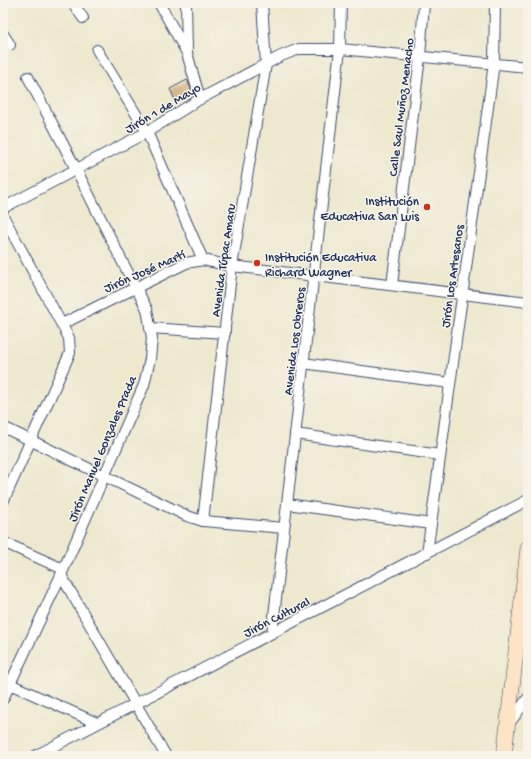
<svg xmlns="http://www.w3.org/2000/svg" width="531" height="759" font-family="'Gochi Hand',sans-serif">
<style>
.building{fill:#d2ab7e}
.lines{fill:none;stroke-linecap:round;stroke-linejoin:round}
.street-casing{stroke:#3a4b6f;stroke-width:12}
.secondary-casing{stroke:#3a4b6f;stroke-width:16}
.street{stroke:#fff;stroke-width:10}
.secondary{stroke:#fee4c6;stroke-width:15}
.poi-dot{fill:#c8321e;stroke:#f7f3e8;stroke-width:1.5}
.labels{text-anchor:middle;stroke-width:3;stroke-linejoin:round;paint-order:stroke}
.street-label{font-size:13px;fill:#1b2f5e;stroke:#f7f3e8}
.poi-label{font-size:13px;fill:#1b2f5e;stroke:#f7f3e8;text-anchor:end}
</style>
<rect width="100%" height="100%" fill="#f7f3e8"/>
<filter id="ink" filterUnits="userSpaceOnUse"><feTurbulence type="fractalNoise" baseFrequency=".025" numOctaves="2"/><feDisplacementMap in="SourceGraphic" scale="8" xChannelSelector="R" yChannelSelector="G"/><feConvolveMatrix kernelMatrix="1 2 1 2 8 2 1 2 1" color-interpolation-filters="sRGB"/></filter>
<filter id="wash" filterUnits="userSpaceOnUse"><feTurbulence type="fractalNoise" baseFrequency=".012" numOctaves="4" result="noise"/><feDisplacementMap in="SourceGraphic" scale="16" xChannelSelector="R" yChannelSelector="G"/><feGaussianBlur stdDeviation="0.9" result="paint"/><feColorMatrix in="noise" values="0 0 0 0 0 0 0 0 0 0 0 0 0 0 0 0 0 1.4 0 .05"/><feComposite in="paint" operator="in"/></filter>
<g filter="url(#wash)">
<rect width="100%" height="100%" fill="#ede8ce"/>
<g id="blocks">
<polygon class="building" points="187,80 193,93 176,102 170,89"/>
</g>
</g>
<g filter="url(#ink)">
<use href="#blocks" fill-opacity="0" stroke="#3a4b6f" stroke-width="1"/>
<g class="lines">
<g class="street-casing">
<g id="street">
<polyline points="73,3 83,18"/>
<polyline points="159,3 187,53 200,99"/>
<polyline points="186,3 187,51"/>
<polyline points="3,34 10,45"/>
<polyline points="97,50 147,132 203,260"/>
<polyline points="3,208 147,132 200,99 281,56 299,49 340,49 528,67"/>
<polyline points="3,216 69,338 70,353 3,502"/>
<polyline points="392,285 420,57 424,3"/>
<polyline points="62,324 186,263 203,260 232,266 528,302"/>
<polyline points="150,328 225,333"/>
<polyline points="303,363 450,383"/>
<polyline points="3,427 187,516 203,521 284,528"/>
<polyline points="295,434 440,455"/>
<polyline points="287,504 431,524"/>
<polyline points="203,521 232,266 266,64 262,3"/>
<polyline points="3,542 63,569"/>
<polyline points="427,553 494,63 495,3"/>
<polyline points="61,575 166,756"/>
<polyline points="272,633 340,49 341,3"/>
<polyline points="3,681 97,723"/>
<polyline points="3,699 61,575 144,385 150,359 152,338 147,309 123,263 76,169 28,77"/>
<polyline points="508,725 528,698"/>
<polyline points="35,756 528,500"/>
</g>
</g>
<g class="secondary-casing">
<polyline id="secondary" points="504,756 528,548"/>
</g>
<use href="#street" class="street"/>
<use href="#secondary" class="secondary"/>
</g>
</g>
<g class="poi-dot">
<circle cx="427" cy="207" r="4"/>
<circle cx="257" cy="263" r="4"/>
</g>
<g class="labels">
<g class="street-label">
<text transform="translate(162 107) rotate(-31)" y="5">Jirón 1 de Mayo</text>
<text transform="translate(400 107) rotate(-83)" y="5">Calle Saul Muñoz Menacho</text>
<text transform="translate(222 260) rotate(-82)" y="5">Avenida Túpac Amaru</text>
<text transform="translate(144 270) rotate(-24)" y="5">Jirón José Martí</text>
<text transform="translate(451 276) rotate(-82)" y="5">Jirón Los Artesanos</text>
<text transform="translate(293 341) rotate(-83)" y="5">Avenida Los Obreros</text>
<text transform="translate(101 448) rotate(-67)" y="5">Jirón Manuel Gonzales Prada</text>
<text transform="translate(276 616) rotate(-27)" y="5">Jirón Cultural</text>
</g>
<g class="poi-label">
<text x="419" y="205">Institución<tspan x="419" dy="15">Educativa San Luis</tspan></text>
<text x="265" y="261" text-anchor="start">Institución Educativa<tspan x="265" dy="15">Richard Wagner</tspan></text>
</g>
</g>
<rect width="531" height="759" fill="none" stroke="#f7f3e8" stroke-width="16"/>
</svg>
